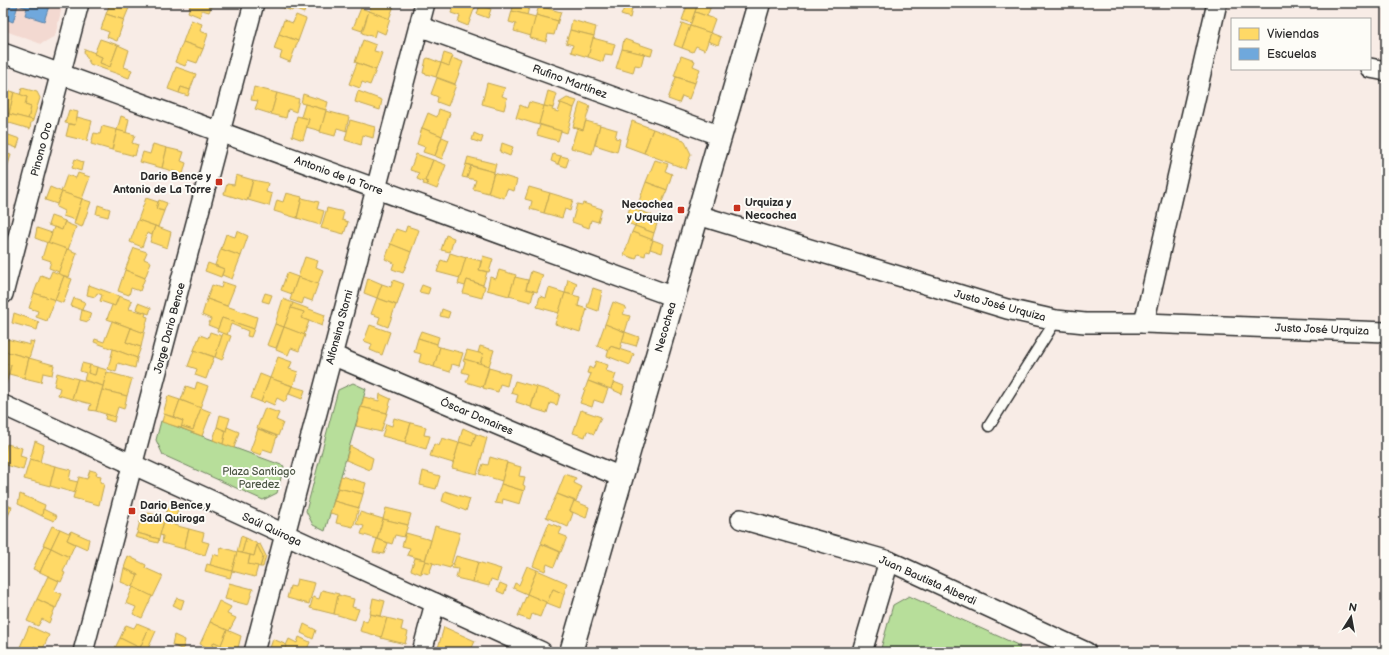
<svg xmlns="http://www.w3.org/2000/svg" width="1389" height="655" font-family="'Balsamiq Sans',sans-serif">
<style>
.built{fill:#f3d9d1}
.green{fill:#b7de9a;stroke:#718462}
.homes{fill:#ffd966;stroke:#bfa554}
.schools{fill:#6fa8dc;stroke:#5b82a7}
.lines{fill:none;stroke-linecap:round;stroke-linejoin:round}
.service-casing{stroke:#2b2b2b;stroke-width:13}
.minor-casing{stroke:#2b2b2b;stroke-width:22}
.secondary-casing{stroke:#2b2b2b;stroke-width:25}
.service{stroke:#fdfcf7;stroke-width:10}
.minor{stroke:#fdfcf7;stroke-width:19}
.secondary{stroke:#fdfcf7;stroke-width:22}
.poi-dot{fill:#c8321e;stroke:#fdfcf7;stroke-width:1.5}
.labels{text-anchor:middle;stroke-width:4;stroke-linejoin:round;paint-order:stroke}
.street-label{font-size:11px;fill:#2b2b2b;stroke:#fdfcf7}
.poi-label{font-size:11px;font-weight:bold;fill:#2b2b2b;stroke:#fdfcf7;text-anchor:end}
.park-label{font-size:11px;fill:#4e5847;stroke:#fdfcf7}
</style>
<rect width="100%" height="100%" fill="#f8ece6"/>
<filter id="ink" filterUnits="userSpaceOnUse"><feTurbulence type="fractalNoise" baseFrequency=".025" numOctaves="2"/><feDisplacementMap in="SourceGraphic" scale="8" xChannelSelector="R" yChannelSelector="G"/><feConvolveMatrix kernelMatrix="1 2 1 2 8 2 1 2 1" color-interpolation-filters="sRGB"/></filter>
<g filter="url(#ink)">
<polygon class="built" points="3,3 63,3 55,36 41,44 3,30"/>
<g class="green">
<polygon points="353,383 366,389 325,531 313,525 306,511 338,390"/>
<polygon points="161,421 284,466 277,493 263,500 163,455 156,440"/>
<polygon points="909,596 1020,646 1018,652 880,652 893,605"/>
</g>
<g class="homes">
<polygon points="110,3 131,3 124,20 106,14"/>
<polygon points="191,3 213,3 209,12 202,10 200,17 188,12"/>
<polygon points="273,3 295,3 292,11 273,4"/>
<polygon points="295,3 307,3 304,13 293,9"/>
<polygon points="372,3 395,3 389,19 369,11"/>
<polygon points="455,3 476,4 468,26 458,22 460,16 451,13"/>
<polygon points="514,3 530,4 527,15 512,11"/>
<polygon points="688,3 694,4 698,3 691,23 682,20"/>
<polygon points="698,3 703,3 711,6 707,16 695,12"/>
<polygon points="480,5 491,9 488,18 477,14"/>
<polygon points="539,6 561,12 558,21 536,15"/>
<polygon points="625,6 632,9 630,18 621,15"/>
<polygon points="361,8 369,11 362,31 353,28"/>
<polygon points="369,11 390,19 385,34 376,30 374,37 362,33"/>
<polygon points="512,11 536,17 531,36 514,31 516,24 509,22"/>
<polygon points="695,12 715,19 710,33 690,26"/>
<polygon points="106,14 124,20 117,41 107,37 109,32 101,29"/>
<polygon points="296,15 306,19 298,41 279,34 284,20 293,23"/>
<polygon points="536,15 558,21 554,35 548,34 546,42 530,38"/>
<polygon points="191,20 202,24 200,31 208,34 203,49 183,42"/>
<polygon points="572,20 596,27 594,36 570,30"/>
<polygon points="682,23 690,26 682,48 674,45"/>
<polygon points="690,26 711,33 705,50 696,46 693,52 682,48"/>
<polygon points="570,30 594,36 588,57 571,52 573,45 566,43"/>
<polygon points="711,33 721,37 718,45 708,41"/>
<polygon points="279,34 298,41 290,62 280,58 282,52 274,49"/>
<polygon points="593,38 615,44 612,55 605,54 603,62 588,57"/>
<polygon points="100,39 118,45 110,67 100,63 102,57 94,54"/>
<polygon points="624,39 653,49 651,56 622,49"/>
<polygon points="363,40 376,45 374,51 382,53 376,70 355,62"/>
<polygon points="183,42 203,49 197,63 188,60 185,66 175,62"/>
<polygon points="118,45 129,50 124,67 132,70 129,78 90,64 84,52 85,49 95,53 94,54 102,57 100,63 110,67"/>
<polygon points="622,49 644,54 641,66 635,65 633,73 616,68"/>
<polygon points="444,53 453,56 449,66 441,63"/>
<polygon points="681,56 695,61 693,66 700,69 695,83 674,76"/>
<polygon points="428,58 441,63 436,77 423,73 426,59"/>
<polygon points="452,58 463,62 455,84 436,77 441,63 449,66"/>
<polygon points="357,63 376,70 370,85 362,82 360,88 349,84"/>
<polygon points="176,67 196,74 190,90 181,87 179,93 168,89"/>
<polygon points="676,77 695,83 689,99 682,96 679,103 668,99"/>
<polygon points="437,78 456,85 448,106 437,102 438,97 431,94"/>
<polygon points="487,83 505,88 502,96 507,98 504,110 482,104"/>
<polygon points="181,87 190,90 188,96 179,93"/>
<polygon points="254,87 277,93 271,114 255,109 258,101 251,100"/>
<polygon points="22,88 37,92 40,98 33,120 28,119 31,107 25,105 27,97 20,95"/>
<polygon points="3,89 14,92 9,114 3,112"/>
<polygon points="358,91 382,100 380,110 355,102"/>
<polygon points="548,91 557,94 553,108 544,106"/>
<polygon points="14,92 27,97 25,105 31,107 28,119 9,114"/>
<polygon points="277,93 299,99 296,112 288,109 286,118 271,114"/>
<polygon points="303,94 328,102 326,110 301,103"/>
<polygon points="567,98 577,101 574,108 559,103"/>
<polygon points="529,102 544,106 539,125 516,118 520,105 527,108"/>
<polygon points="580,102 590,106 583,130 573,127"/>
<polygon points="561,103 574,108 567,133 539,124 544,106 553,108 552,110 558,112"/>
<polygon points="305,104 326,110 321,131 306,127 309,119 301,117"/>
<polygon points="439,109 450,113 442,136 422,128 428,113 437,117"/>
<polygon points="69,110 78,112 75,125 65,123"/>
<polygon points="326,111 349,117 346,130 347,131 337,128 335,136 320,132"/>
<polygon points="9,114 33,120 33,122 31,122 30,129 6,122"/>
<polygon points="121,116 129,119 126,133 117,130"/>
<polygon points="297,116 309,119 303,140 292,136"/>
<polygon points="77,117 92,121 87,141 66,136 69,124 75,125"/>
<polygon points="350,120 375,127 373,138 363,135 361,145 345,140"/>
<polygon points="586,121 600,125 592,154 571,148 577,128 583,130"/>
<polygon points="632,121 653,129 644,153 625,146"/>
<polygon points="540,125 561,131 558,141 537,135"/>
<polygon points="600,125 617,130 615,138 620,139 617,152 595,145"/>
<polygon points="102,126 117,130 112,150 91,144 94,133 100,134"/>
<polygon points="422,128 442,136 435,156 423,152 425,147 417,144"/>
<polygon points="653,129 684,140 691,154 686,169 644,153"/>
<polygon points="117,130 135,135 132,143 138,145 135,156 112,150"/>
<polygon points="3,133 20,139 17,148 3,143"/>
<polygon points="474,133 483,137 481,143 472,140"/>
<polygon points="442,137 449,140 442,159 435,156"/>
<polygon points="502,143 513,147 510,156 500,152"/>
<polygon points="153,144 167,148 162,168 140,162 143,152 150,154"/>
<polygon points="3,145 6,146 4,153 11,155 6,171 3,170"/>
<polygon points="167,148 184,152 181,161 186,163 183,174 162,168"/>
<polygon points="416,154 433,160 425,181 428,182 427,185 423,184 424,182 417,179 419,173 410,170"/>
<polygon points="553,154 561,156 558,164 551,161"/>
<polygon points="561,156 569,158 566,167 558,164"/>
<polygon points="468,157 496,164 494,172 466,164"/>
<polygon points="75,159 83,162 81,171 72,168"/>
<polygon points="433,160 446,165 437,189 427,185 428,182 425,181"/>
<polygon points="655,160 668,164 665,171 672,174 667,190 646,182"/>
<polygon points="466,164 471,166 467,178 462,177"/>
<polygon points="471,166 494,172 488,193 473,189 476,180 467,178"/>
<polygon points="78,173 90,177 82,199 61,192 67,175 76,178"/>
<polygon points="494,173 517,180 514,191 507,189 504,198 488,193"/>
<polygon points="236,175 253,180 247,201 224,194 227,184 234,185"/>
<polygon points="253,180 268,183 266,192 272,194 269,206 248,200"/>
<polygon points="646,182 667,190 661,204 653,202 651,209 638,204"/>
<polygon points="50,187 62,192 57,204 45,200"/>
<polygon points="529,187 550,193 544,213 530,209 532,201 525,199"/>
<polygon points="62,192 82,199 75,220 63,216 64,211 56,207"/>
<polygon points="286,193 302,197 297,218 274,211 277,200 283,202"/>
<polygon points="550,193 573,200 570,211 565,209 562,218 544,213"/>
<polygon points="146,198 158,202 156,209 164,211 158,227 138,220"/>
<polygon points="302,198 319,202 317,209 324,211 320,225 297,218"/>
<polygon points="82,199 91,202 82,227 74,224"/>
<polygon points="159,200 167,203 164,211 156,209"/>
<polygon points="583,203 602,209 598,222 591,220 589,228 572,222 577,204 582,205"/>
<polygon points="98,205 110,209 108,217 96,214"/>
<polygon points="630,207 640,211 635,226 625,222"/>
<polygon points="327,208 344,212 342,220 348,222 344,234 321,228"/>
<polygon points="640,211 652,215 650,222 657,224 654,233 635,226"/>
<polygon points="51,216 65,221 62,230 48,225"/>
<polygon points="138,220 155,226 152,235 147,233 142,247 130,242"/>
<polygon points="65,221 66,223 76,227 68,250 48,243 54,227 62,230"/>
<polygon points="155,226 171,232 167,248 150,242"/>
<polygon points="407,226 419,230 411,252 390,244 396,229 405,232"/>
<polygon points="635,226 654,233 652,240 632,232"/>
<polygon points="37,228 52,233 48,243 35,238"/>
<polygon points="237,231 248,236 241,256 221,249 226,234 235,237"/>
<polygon points="632,232 653,240 649,252 646,251 645,256 638,254 636,259 624,255"/>
<polygon points="446,235 454,238 450,252 441,250"/>
<polygon points="653,240 664,244 662,253 650,249"/>
<polygon points="47,242 67,249 59,272 49,268 51,261 42,258"/>
<polygon points="391,244 411,252 403,273 392,269 394,263 385,259"/>
<polygon points="134,248 147,252 144,259 151,262 145,278 125,270"/>
<polygon points="67,249 77,253 69,277 58,274"/>
<polygon points="221,249 241,256 232,279 222,275 224,269 215,265"/>
<polygon points="450,253 466,258 460,278 437,272 441,260 447,262"/>
<polygon points="483,256 493,259 489,272 479,270"/>
<polygon points="305,257 318,261 316,267 323,270 318,284 298,277"/>
<polygon points="466,257 481,261 479,270 487,272 483,285 467,280 465,286 458,284"/>
<polygon points="208,263 224,269 221,277 205,271"/>
<polygon points="125,270 145,278 140,291 131,288 129,295 118,291"/>
<polygon points="499,270 516,275 509,296 487,290 490,277 496,279"/>
<polygon points="52,271 64,276 55,300 34,293 41,275 49,278"/>
<polygon points="531,271 543,275 537,292 526,289"/>
<polygon points="287,273 298,277 292,294 281,290"/>
<polygon points="64,276 72,279 63,303 55,300"/>
<polygon points="298,277 318,284 312,301 304,298 302,304 290,300"/>
<polygon points="515,277 528,280 526,289 534,291 531,302 509,296"/>
<polygon points="368,278 382,284 377,298 364,293"/>
<polygon points="568,279 577,283 573,295 565,293"/>
<polygon points="393,280 404,284 397,305 377,298 382,284 391,287"/>
<polygon points="467,280 485,286 482,298 463,293"/>
<polygon points="223,282 235,286 227,306 207,299 212,285 221,288"/>
<polygon points="89,285 119,296 115,306 100,301 102,295 97,293 95,297 87,295"/>
<polygon points="422,285 430,288 428,294 419,292"/>
<polygon points="549,288 565,293 559,313 537,307 540,296 546,298"/>
<polygon points="593,288 602,291 598,311 587,307"/>
<polygon points="34,293 55,300 47,321 36,317 38,311 29,308"/>
<polygon points="265,293 272,295 269,303 262,301"/>
<polygon points="565,293 580,297 578,306 587,309 580,332 555,324"/>
<polygon points="119,296 132,301 129,309 146,313 145,316 148,317 144,333 107,319 112,305 115,306"/>
<polygon points="74,298 85,302 82,310 71,306"/>
<polygon points="377,298 396,305 388,327 378,323 380,317 371,314"/>
<polygon points="207,299 257,317 254,329 222,318 218,329 208,325 211,319 202,315"/>
<polygon points="283,299 293,303 284,327 275,324"/>
<polygon points="613,302 626,307 623,314 630,316 625,332 605,324"/>
<polygon points="138,303 151,308 149,314 136,309"/>
<polygon points="293,303 325,315 322,326 301,318 304,312 291,308"/>
<polygon points="291,308 304,312 301,318 309,321 304,335 284,327"/>
<polygon points="442,309 450,312 448,318 440,316"/>
<polygon points="82,310 91,313 88,322 80,320"/>
<polygon points="14,313 39,322 37,330 12,323"/>
<polygon points="222,318 254,329 251,337 247,336 248,331 231,324 227,335 217,331"/>
<polygon points="112,321 131,328 126,342 141,347 137,358 94,342 95,339 104,342"/>
<polygon points="275,324 284,327 276,348 267,345"/>
<polygon points="605,324 625,332 620,349 610,346 609,351 597,346"/>
<polygon points="370,325 390,332 382,355 370,350 372,344 364,341"/>
<polygon points="284,327 305,335 299,351 291,348 288,355 276,350"/>
<polygon points="131,328 144,333 141,347 126,342"/>
<polygon points="421,331 439,337 437,344 418,338"/>
<polygon points="210,332 222,336 215,357 194,350 200,335 208,338"/>
<polygon points="625,332 639,337 636,346 622,342"/>
<polygon points="223,333 231,336 222,360 215,357"/>
<polygon points="418,338 437,344 437,346 440,347 434,367 419,362 421,354 414,352"/>
<polygon points="7,339 30,345 30,341 34,342 29,358 4,351"/>
<polygon points="480,346 494,350 489,366 480,364 483,354 478,353"/>
<polygon points="610,346 634,354 630,365 607,356"/>
<polygon points="440,347 463,353 459,366 452,364 450,372 434,367"/>
<polygon points="113,349 137,358 135,368 118,363 116,372 108,369"/>
<polygon points="194,350 214,357 206,379 195,375 197,369 188,366"/>
<polygon points="467,350 483,354 480,364 464,359"/>
<polygon points="4,351 29,358 24,378 9,374 11,365 3,363"/>
<polygon points="278,357 292,362 289,369 298,372 293,386 270,378"/>
<polygon points="29,358 54,365 52,375 43,373 41,382 24,378"/>
<polygon points="464,359 489,366 483,387 466,382 469,374 462,372 465,362 463,361"/>
<polygon points="596,361 608,365 606,371 616,374 611,389 588,381 591,374 587,373 589,367 593,369"/>
<polygon points="3,363 11,365 6,384 3,378"/>
<polygon points="82,363 90,365 88,373 95,375 97,367 107,370 103,386 84,380 86,373 80,371"/>
<polygon points="90,365 97,367 95,375 88,373"/>
<polygon points="489,368 510,374 507,386 500,384 498,392 483,388"/>
<polygon points="107,372 132,379 127,396 102,390"/>
<polygon points="57,373 78,379 72,399 58,395 60,388 54,386"/>
<polygon points="260,374 270,378 261,402 251,398"/>
<polygon points="270,378 292,386 285,402 277,398 274,405 265,401 264,403 261,402"/>
<polygon points="78,379 103,386 96,411 89,410 91,404 72,399"/>
<polygon points="515,381 537,387 531,407 516,402 518,395 511,393"/>
<polygon points="588,381 608,389 603,403 594,400 592,407 580,403"/>
<polygon points="197,382 208,386 200,408 181,400 186,386 195,389"/>
<polygon points="614,382 624,386 622,394 611,389"/>
<polygon points="292,386 305,390 302,399 289,394"/>
<polygon points="537,387 560,394 557,405 550,403 547,413 531,408"/>
<polygon points="102,390 127,396 124,409 118,407 115,417 96,411"/>
<polygon points="380,394 391,399 387,413 361,407 364,397 379,401"/>
<polygon points="168,396 180,400 174,417 163,414"/>
<polygon points="180,400 201,408 193,430 181,426 183,421 174,417"/>
<polygon points="361,407 387,413 381,432 356,426"/>
<polygon points="201,408 211,412 202,436 181,428 181,426 193,430"/>
<polygon points="265,408 279,413 276,420 283,423 278,436 257,428"/>
<polygon points="581,410 601,417 594,434 587,431 585,437 573,433"/>
<polygon points="106,414 115,417 114,422 105,419"/>
<polygon points="164,414 183,421 181,428 162,422"/>
<polygon points="220,415 230,418 226,431 217,427"/>
<polygon points="394,418 411,423 405,442 382,436 386,424 392,426"/>
<polygon points="411,423 426,427 424,435 430,436 426,449 405,443"/>
<polygon points="217,427 226,431 223,444 213,440"/>
<polygon points="227,427 239,432 234,448 223,444"/>
<polygon points="463,428 476,434 472,446 459,442"/>
<polygon points="258,429 277,436 272,452 263,449 261,455 250,451"/>
<polygon points="476,434 487,438 477,474 452,468 459,442 472,446"/>
<polygon points="442,438 459,443 453,463 430,456 434,444 439,446"/>
<polygon points="35,441 44,445 40,462 30,459"/>
<polygon points="7,444 22,448 20,456 26,458 23,470 3,464 3,458"/>
<polygon points="350,446 373,458 370,470 346,460"/>
<polygon points="490,457 507,462 502,481 479,474 483,464 488,465"/>
<polygon points="30,459 55,466 50,486 24,479"/>
<polygon points="507,463 521,467 519,476 525,477 523,485 525,486 524,491 501,484"/>
<polygon points="55,466 71,470 69,480 78,482 75,493 50,486"/>
<polygon points="90,470 97,472 96,475 101,476 100,482 104,484 99,505 73,498 79,477 87,479"/>
<polygon points="423,471 440,476 436,489 420,485"/>
<polygon points="565,474 576,478 574,483 582,487 576,501 557,494"/>
<polygon points="341,476 366,483 363,494 338,488"/>
<polygon points="501,484 524,491 520,504 503,499 502,504 495,503"/>
<polygon points="338,488 363,494 359,508 334,501"/>
<polygon points="445,491 470,499 466,511 442,501"/>
<polygon points="20,494 45,505 42,516 18,504"/>
<polygon points="557,494 574,501 570,511 573,513 568,527 546,517"/>
<polygon points="334,501 359,508 353,527 336,523 338,515 330,513"/>
<polygon points="574,501 589,507 586,518 570,511"/>
<polygon points="4,504 12,507 3,527 3,506"/>
<polygon points="168,505 178,508 176,518 166,515"/>
<polygon points="386,508 411,514 408,525 383,519"/>
<polygon points="43,509 57,516 54,521 42,516"/>
<polygon points="360,512 383,519 377,539 361,534 364,526 356,524"/>
<polygon points="148,513 165,517 159,539 137,533 140,521 146,523"/>
<polygon points="166,515 176,518 174,525 189,529 184,549 162,543 163,536 160,535"/>
<polygon points="383,519 408,525 404,537 395,535 392,544 377,539"/>
<polygon points="549,523 562,528 559,534 567,537 561,552 541,543"/>
<polygon points="52,526 60,529 51,548 43,545"/>
<polygon points="435,526 460,533 450,568 425,561"/>
<polygon points="60,529 69,533 71,531 67,540 75,544 69,557 51,548"/>
<polygon points="189,529 204,533 202,541 209,543 205,555 184,549"/>
<polygon points="71,531 89,539 87,549 67,540"/>
<polygon points="137,533 159,539 158,543 135,537"/>
<polygon points="406,533 431,540 425,560 407,555 410,548 402,546"/>
<polygon points="241,536 246,538 242,553 237,552"/>
<polygon points="246,538 256,543 257,545 254,556 242,553"/>
<polygon points="377,539 388,543 384,554 373,552"/>
<polygon points="260,544 266,556 263,567 260,567 263,557 257,545"/>
<polygon points="541,544 560,552 554,567 547,564 545,571 533,566"/>
<polygon points="44,545 51,548 40,572 33,569"/>
<polygon points="257,545 263,557 260,567 248,564 250,555 254,556"/>
<polygon points="221,547 237,552 232,571 210,565 213,554 219,556"/>
<polygon points="51,548 69,557 63,572 65,573 61,582 40,572"/>
<polygon points="237,552 250,555 248,564 258,566 255,577 232,571"/>
<polygon points="128,556 146,565 145,568 163,576 153,597 133,587 138,575 124,568"/>
<polygon points="456,556 478,562 473,582 456,578 458,569 452,568"/>
<polygon points="415,558 425,560 421,574 411,570"/>
<polygon points="425,561 433,563 429,574 421,572"/>
<polygon points="478,562 501,569 497,581 491,579 489,586 473,582"/>
<polygon points="207,564 232,571 230,578 205,571"/>
<polygon points="527,566 537,570 527,594 513,588 515,583 519,585"/>
<polygon points="124,568 138,575 133,587 121,582"/>
<polygon points="537,570 567,583 564,594 553,589 547,603 527,594"/>
<polygon points="48,576 59,581 54,591 62,594 56,608 37,599"/>
<polygon points="297,579 315,583 309,604 287,598 290,586 295,587"/>
<polygon points="229,583 253,589 248,605 225,599"/>
<polygon points="500,583 507,586 504,594 497,591"/>
<polygon points="133,587 152,596 142,618 133,614 136,607 126,603"/>
<polygon points="553,589 564,594 560,608 547,603"/>
<polygon points="322,590 339,594 334,614 310,608 313,597 319,599"/>
<polygon points="527,594 546,602 540,617 532,614 530,620 518,616"/>
<polygon points="338,595 354,599 352,607 359,609 355,620 334,614"/>
<polygon points="177,598 184,600 181,609 173,605"/>
<polygon points="373,598 385,601 381,616 370,614"/>
<polygon points="37,599 55,608 49,623 42,619 38,626 27,621"/>
<polygon points="219,601 231,607 227,614 236,618 229,631 210,622"/>
<polygon points="370,614 387,618 382,637 360,631 363,620 367,622"/>
<polygon points="387,618 403,622 401,630 408,632 405,644 381,638"/>
<polygon points="210,622 227,630 221,645 214,642 211,649 200,644"/>
<polygon points="137,623 149,628 140,648 120,638 126,625 134,628"/>
<polygon points="304,624 316,630 313,639 301,633"/>
<polygon points="29,626 49,635 43,649 34,646 31,652 20,647"/>
<polygon points="444,627 475,641 472,648 470,648 469,652 442,652 442,649 438,648"/>
<polygon points="149,628 156,631 147,651 140,648"/>
<polygon points="227,630 241,636 237,652 221,645"/>
<polygon points="174,635 185,640 183,650 172,645"/>
<polygon points="299,637 310,642 306,652 283,652 289,639 297,643"/>
<polygon points="120,638 140,648 138,652 113,652"/>
<polygon points="273,639 287,645 283,652 279,652 270,648"/>
<polygon points="214,642 226,647 223,652 210,651"/>
</g>
<polygon class="schools" points="3,3 50,3 44,21 25,15 27,8 18,5 13,22 3,18"/>
<g class="lines">
<g class="service-casing">
<polyline id="service" points="989,426 1056,320"/>
</g>
<g class="minor-casing">
<g id="minor">
<polyline points="419,26 721,136"/>
<polyline points="3,53 674,297"/>
<polyline points="1370,68 1386,71"/>
<polyline points="698,215 1007,309 1056,320 1085,323 1144,323 1386,332"/>
<polyline points="3,294 79,3"/>
<polyline points="1144,323 1217,3"/>
<polyline points="332,355 621,477"/>
<polyline points="3,405 542,652"/>
<polyline points="741,519 889,561 1086,652"/>
<polyline points="83,652 254,3"/>
<polyline points="254,652 425,3"/>
<polyline points="422,652 435,603"/>
<polyline points="862,652 889,561"/>
</g>
</g>
<g class="secondary-casing">
<polyline id="secondary" points="571,652 759,3"/>
</g>
<use href="#service" class="service"/>
<use href="#minor" class="minor"/>
<use href="#secondary" class="secondary"/>
</g>
</g>
<g class="poi-dot">
<rect x="215" y="178" width="8" height="8" rx="2"/>
<rect x="733" y="204" width="8" height="8" rx="2"/>
<rect x="677" y="206" width="8" height="8" rx="2"/>
<rect x="128" y="507" width="8" height="8" rx="2"/>
</g>
<g class="labels">
<g class="street-label">
<text transform="translate(570 81) rotate(20)" y="4">Rufino Martínez</text>
<text transform="translate(41 149) rotate(-75)" y="4">Pinono Oro</text>
<text transform="translate(339 175) rotate(20)" y="4">Antonio de la Torre</text>
<text transform="translate(1000 305) rotate(15)" y="4">Justo José Urquiza</text>
<text transform="translate(339 327) rotate(-75)" y="4">Alfonsina Storni</text>
<text transform="translate(665 327) rotate(-74)" y="4">Necochea</text>
<text transform="translate(169 328) rotate(-75)" y="4">Jorge Dario Bence</text>
<text transform="translate(1322 329) rotate(2)" y="4">Justo José Urquiza</text>
<text transform="translate(477 416) rotate(23)" y="4">Óscar Donaires</text>
<text transform="translate(272 529) rotate(25)" y="4">Saúl Quiroga</text>
<text transform="translate(928 580) rotate(24)" y="4">Juan Bautista Alberdi</text>
</g>
<g class="poi-label">
<text x="211" y="180">Dario Bence y<tspan x="211" dy="13">Antonio de La Torre</tspan></text>
<text x="745" y="206" text-anchor="start">Urquiza y<tspan x="745" dy="13">Necochea</tspan></text>
<text x="673" y="208">Necochea<tspan x="673" dy="13">y Urquiza</tspan></text>
<text x="140" y="509" text-anchor="start">Dario Bence y<tspan x="140" dy="13">Saúl Quiroga</tspan></text>
</g>
<g class="park-label">
<text x="259" y="475">Plaza Santiago<tspan x="259" dy="13">Paredez</tspan></text>
</g>
</g>
<rect width="1389" height="655" fill="none" stroke="#fdfcf7" stroke-width="16"/>
<rect x="8" y="8" width="1373" height="639" fill="none" stroke="#2b2b2b" stroke-width="1.5" filter="url(#ink)"/>
<rect x="1231" y="18" width="140" height="52" fill="#fdfcf7" stroke="#a9a8a5"/>
<rect x="1239" y="28" width="20" height="12" fill="#ffd966" stroke="#a9a8a5"/>
<text x="1267" y="38" font-size="12" fill="#2b2b2b">Viviendas</text>
<rect x="1239" y="48" width="20" height="12" fill="#6fa8dc" stroke="#a9a8a5"/>
<text x="1267" y="58" font-size="12" fill="#2b2b2b">Escuelas</text>
<g transform="translate(1351 617) rotate(11)" stroke="#fdfcf7" stroke-width="3" paint-order="stroke">
<path d="M0-3L7 15L0 10L-7 15Z" fill="#2b2b2b"/>
<text y="-6" font-size="11" font-weight="bold" text-anchor="middle" fill="#2b2b2b">N</text>
</g>
</svg>
